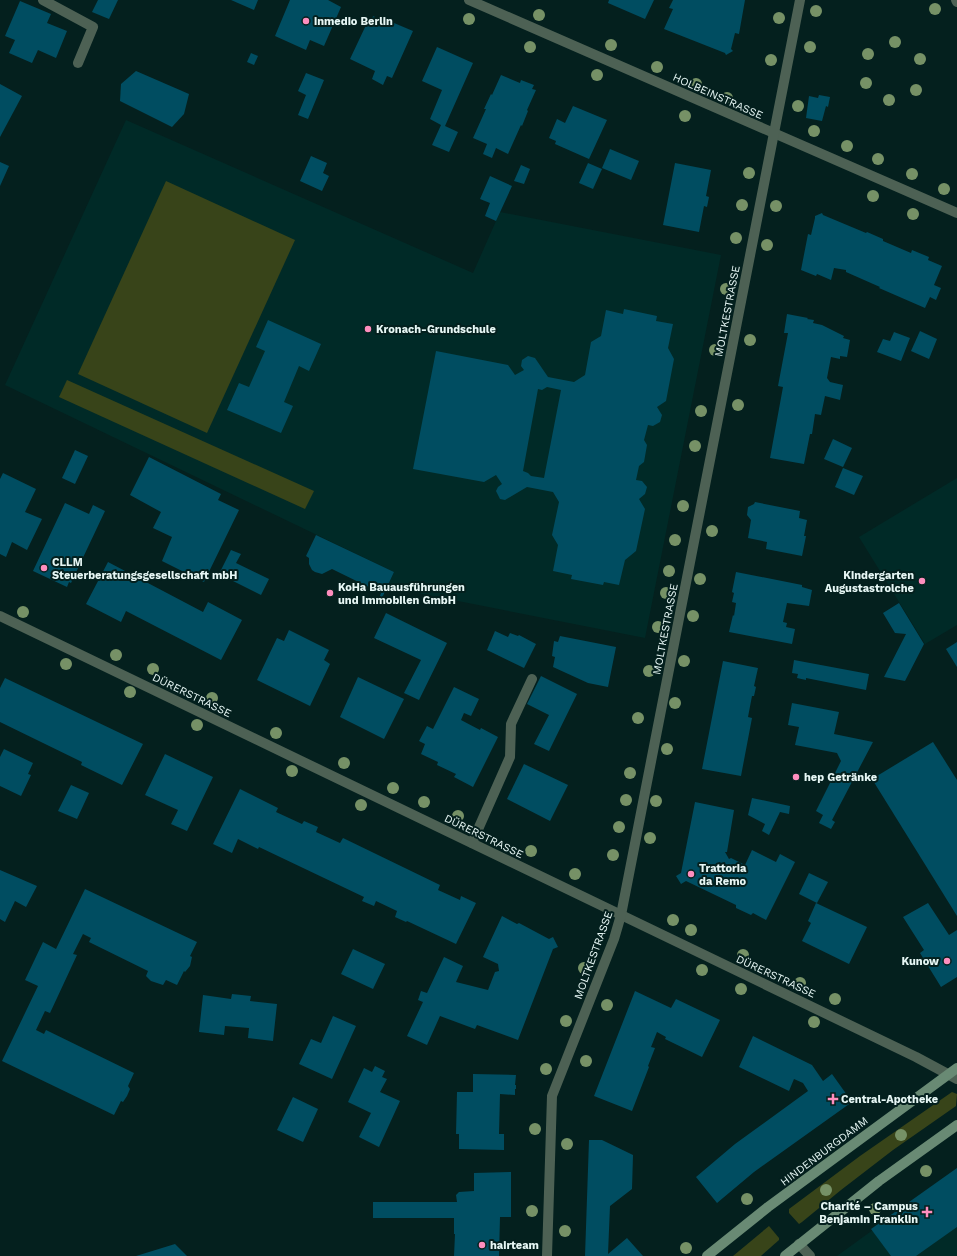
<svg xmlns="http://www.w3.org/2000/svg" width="957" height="1256" font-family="'Work Sans',sans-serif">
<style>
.built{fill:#002a27}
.green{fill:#384419}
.building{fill:#004d61;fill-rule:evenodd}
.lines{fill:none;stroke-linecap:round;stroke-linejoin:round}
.lane{stroke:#4d6154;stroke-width:10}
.street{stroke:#4d6154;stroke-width:10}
.secondary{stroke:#698a74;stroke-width:10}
.tree{fill:#769166}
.poi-dot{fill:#fe8ebe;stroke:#04201e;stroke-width:1.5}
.labels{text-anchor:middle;stroke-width:4;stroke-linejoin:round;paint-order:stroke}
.poi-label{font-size:11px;font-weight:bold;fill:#e7f7f5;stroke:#04201e;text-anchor:start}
.street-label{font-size:11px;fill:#e7f7f5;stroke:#04201e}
</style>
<rect width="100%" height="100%" fill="#04201e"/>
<g class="built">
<polygon points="126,120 473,273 500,212 721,255 645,638 387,587 394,572 5,385"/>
<polygon points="957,478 957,625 925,644 859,537"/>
<polygon points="957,1169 957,1256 837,1256"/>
</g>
<g class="green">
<polygon points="166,181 295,240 207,433 78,374"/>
<polygon points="67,380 314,491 305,509 59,397"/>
<polygon points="952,1092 957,1094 956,1106 893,1150 841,1190 802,1222 799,1224 789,1213 789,1209 860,1156"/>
<polygon points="769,1226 779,1238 779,1240 761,1256 733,1256"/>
</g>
<g class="building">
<polygon points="98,0 118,0 109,19 92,12"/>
<polygon points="231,0 258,0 254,10"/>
<polygon points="290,0 328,0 341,7 324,46 310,40 306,50 275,36"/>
<polygon points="609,0 654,0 645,19 608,3"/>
<polygon points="673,0 745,0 739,34 735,33 731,49 733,51 726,55 725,53 664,29 673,9 669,8"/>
<polygon points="20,1 51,14 47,23 67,31 56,58 38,50 32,63 9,53 15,40 5,36"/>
<polygon points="374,16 375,18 393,26 394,23 413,31 392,78 387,76 383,85 372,79 375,71 350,59 367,23 366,21"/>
<polygon points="437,47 473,63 445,126 458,132 449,152 432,145 441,125 430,119 442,90 422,81"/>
<polygon points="251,53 258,56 254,65 247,62"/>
<polygon points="136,71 189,94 184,114 172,127 120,101 121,84"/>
<polygon points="306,73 324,80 308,119 298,115 306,95 298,91"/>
<polygon points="501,75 520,83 521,80 534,85 532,89 536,90 527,110 528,111 522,126 521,125 508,154 496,148 492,158 483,154 487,144 473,138 486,109 484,109 491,94 492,95"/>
<polygon points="0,84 22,96 0,137"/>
<polygon points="819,95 830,97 828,107 826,106 822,121 806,118 809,96 818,98"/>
<polygon points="573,106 607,120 589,159 555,144 556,141 549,138 557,119 565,123"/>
<polygon points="610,149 639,161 631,180 602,168"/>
<polygon points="311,156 327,163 323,173 329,176 322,191 300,181"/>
<polygon points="0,162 9,166 0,186"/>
<polygon points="588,163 602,169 593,189 579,183"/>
<polygon points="675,163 711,170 706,196 709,197 707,207 704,206 699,232 663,225"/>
<polygon points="521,165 530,169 524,184 514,181"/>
<polygon points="490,176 512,186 496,221 485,216 490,203 480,199"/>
<polygon points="822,213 823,215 866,233 867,232 883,239 883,241 911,253 912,250 929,257 928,260 942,266 934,285 941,288 936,300 930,297 925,308 879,288 880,287 846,272 846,270 834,268 831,280 817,274 816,276 801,270 808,234 811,235 815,218 815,216"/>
<path d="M624,309L657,316L656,321L673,324L668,348L674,359L666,401L657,407L662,415L660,422L653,426L648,425L644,440L647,445L644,462L639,466L636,480L642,481L647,487L645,494L639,499L645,509L636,551L625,560L619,585L604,582L603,585L571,579L572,575L553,571L558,545L552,535L559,502L553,492L527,487L505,500L500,499L496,491L498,487L502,484L496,475L484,482L413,469L436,351L508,365L515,375L524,370L521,366L522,360L528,356L535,358L548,377L574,382L585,375L591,342L601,336L606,310L623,314ZM547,387L561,390L544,478L531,476L528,473L523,471L538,389L542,390Z"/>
<polygon points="787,314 808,318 807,319 814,320 813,323 822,325 844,336 843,338 850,340 847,357 840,356 840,359 831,357 827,378 830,382 843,385 840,400 825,396 821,415 815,414 812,434 810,434 804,464 770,458 783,387 778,386 788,333 784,333"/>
<polygon points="268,320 321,344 309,371 299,366 284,402 293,406 281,433 227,410 239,383 249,387 265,351 256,347"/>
<polygon points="920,331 937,339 929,359 911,351"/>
<polygon points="894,332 910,338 901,361 877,352 883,339 890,341"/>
<polygon points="833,439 852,448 843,467 824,459"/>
<polygon points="75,450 88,456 75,484 62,478"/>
<polygon points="149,457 221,494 218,500 239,510 204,582 162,561 172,537 153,528 161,512 130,495"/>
<polygon points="843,468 863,476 854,495 835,487"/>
<polygon points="3,473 36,489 25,512 42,519 27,550 12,542 6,557 0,554 0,479"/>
<polygon points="755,502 800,511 799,518 807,520 804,536 806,536 802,556 766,549 767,542 748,538 751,520 747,515 748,507 754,504"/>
<polygon points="65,503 89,514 93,505 105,511 71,583 69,582 67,587 33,571"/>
<polygon points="316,535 394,572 382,598 380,596 381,593 332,569 322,574 315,572 312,570 309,564 309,558 306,556"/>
<polygon points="231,550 241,554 236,563 269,579 261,595 219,574"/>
<polygon points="108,562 203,612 208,602 242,620 221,660 126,611 121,622 86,604"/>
<polygon points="736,572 802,585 802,587 812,590 809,606 787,603 783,622 787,623 786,627 795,629 792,644 729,632 733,615 734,616 736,603 732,602 734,593 732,592"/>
<polygon points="899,603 924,644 905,681 884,677 906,634 895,633 883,613"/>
<polygon points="386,613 447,643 419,700 404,693 421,660 374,638"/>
<polygon points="289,630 329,650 324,660 330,664 310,706 257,680 277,638 284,641"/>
<polygon points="495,631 508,637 510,633 518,636 519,635 536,644 524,668 487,650"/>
<polygon points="560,636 616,647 608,687 588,683 553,667 555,657 552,656 554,641 558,642"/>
<polygon points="957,642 957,667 946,649"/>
<polygon points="794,660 869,674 866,690 806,678 806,680 797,678 798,674 792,673"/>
<polygon points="723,661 758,668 754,686 756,687 754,696 752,696 748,717 752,718 741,776 702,769"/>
<polygon points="541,676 577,694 549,751 534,744 549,715 527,704"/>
<polygon points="358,677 404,699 384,739 340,717"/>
<polygon points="5,678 143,744 122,785 81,765 82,762 0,722 0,688"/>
<polygon points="454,687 479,699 471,716 464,713 461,720 480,730 481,728 498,737 473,787 454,777 456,774 437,765 438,762 421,754 425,744 419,741 427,726 433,729"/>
<polygon points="792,703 839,712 834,734 873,742 832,820 835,822 831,829 819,823 823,815 816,811 841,761 837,753 795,745 799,727 788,725"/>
<polygon points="933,742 957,780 957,916 872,779"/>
<polygon points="4,749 33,763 28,774 31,775 21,796 0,786 0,757"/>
<polygon points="165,754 213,777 187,831 171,824 178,810 145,795"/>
<polygon points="524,764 568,785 550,821 507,799"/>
<polygon points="71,785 89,793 77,819 58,811"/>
<polygon points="240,789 278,808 276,812 302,824 304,821 318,827 316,832 340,843 343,838 440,885 438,890 460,900 461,896 476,903 456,944 407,921 406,922 395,917 397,911 376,901 374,906 362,901 364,897 259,847 258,849 238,839 232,853 213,844"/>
<polygon points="752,798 790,806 789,814 780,812 769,835 762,831 765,824 748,815"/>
<polygon points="695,802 734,810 727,852 725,852 729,859 731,858 745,865 752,850 776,862 780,854 795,862 766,920 753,913 751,915 736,908 736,905 686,881 681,884 676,876 681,873"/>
<polygon points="0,870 37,886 26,907 15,901 5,922 0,919"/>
<polygon points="809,873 828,882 817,903 799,894"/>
<polygon points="85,889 197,942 190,956 192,957 190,966 185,972 184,971 177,985 166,980 163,985 151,981 146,976 148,971 89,942 91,938 83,934 73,954 77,955 50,1013 45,1011 36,1030 44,1034 46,1030 134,1073 128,1086 130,1089 127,1096 123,1102 121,1101 114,1115 2,1061 38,986 25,980 43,942 56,949"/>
<polygon points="816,903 867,927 849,964 802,941 811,923 808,921"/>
<polygon points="928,903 949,935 957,930 957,977 941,987 920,953 924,950 903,917"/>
<polygon points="502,916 517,924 519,923 549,939 553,937 558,947 553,949 518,1040 477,1025 475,1029 440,1016 427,1045 407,1036 423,1002 418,1000 421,991 427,993 444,957 463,966 456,982 488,990 495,972 499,971 498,964 483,957"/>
<polygon points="353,949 385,964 373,989 341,974"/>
<polygon points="635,991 671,1008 676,999 720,1020 702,1057 665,1039 666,1037 657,1032 651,1047 655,1048 648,1066 649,1067 632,1111 594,1096"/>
<polygon points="232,994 251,996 250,1001 277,1004 273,1041 248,1038 249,1028 225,1026 224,1035 199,1032 203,995 231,999"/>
<polygon points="333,1016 356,1026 332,1079 299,1064 311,1039 321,1043"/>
<polygon points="753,1036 812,1065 823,1081 832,1074 852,1102 754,1172 717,1203 696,1177 735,1144 808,1091 803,1083 794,1079 789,1091 739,1067"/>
<polygon points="375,1066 385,1071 382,1077 387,1079 380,1092 400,1101 379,1147 359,1137 371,1113 348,1102 364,1068 372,1072"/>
<polygon points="473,1074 516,1075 515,1085 516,1085 516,1089 515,1089 515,1095 500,1094 499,1134 504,1134 504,1150 459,1149 459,1134 456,1134 457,1092 473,1092"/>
<polygon points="293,1097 318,1109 303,1142 277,1130"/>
<polygon points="589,1140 602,1140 633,1155 632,1189 610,1206 608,1254 627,1238 643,1256 585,1256"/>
<polygon points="957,1168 957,1227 916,1256 891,1256 871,1229"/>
<polygon points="511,1172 511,1217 500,1217 499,1256 454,1256 455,1234 454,1234 454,1218 373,1218 373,1202 457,1202 456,1195 459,1192 474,1191 474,1173"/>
<polygon points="175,1244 187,1256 136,1256"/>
</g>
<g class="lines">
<g class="lane">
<polyline points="43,0 93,27 78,63"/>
<polyline points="472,843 510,757 511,724 532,679"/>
<polyline points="799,1244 810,1256"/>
</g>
<g class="street">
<polyline points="469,0 957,213"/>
<polyline points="956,0 957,2"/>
<polyline points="0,616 916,1057 957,1079"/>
<polyline points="547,1256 552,1096 614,939 621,915 800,0"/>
</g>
<g class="secondary">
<polyline points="707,1256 768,1207 957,1068"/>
<polyline points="785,1256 879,1181 957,1125"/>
</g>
</g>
<g class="tree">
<circle cx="935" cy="9" r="6"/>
<circle cx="816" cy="11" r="6"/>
<circle cx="539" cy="15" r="6"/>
<circle cx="779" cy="18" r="6"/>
<circle cx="469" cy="19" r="6"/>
<circle cx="895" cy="42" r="6"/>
<circle cx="611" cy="45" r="6"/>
<circle cx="530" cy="47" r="6"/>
<circle cx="810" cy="47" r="6"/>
<circle cx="868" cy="54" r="6"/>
<circle cx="920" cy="59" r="6"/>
<circle cx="771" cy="60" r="6"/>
<circle cx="657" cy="67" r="6"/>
<circle cx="597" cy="75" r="6"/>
<circle cx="866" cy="83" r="6"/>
<circle cx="696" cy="84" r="6"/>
<circle cx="916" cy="90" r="6"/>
<circle cx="727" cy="98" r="6"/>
<circle cx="889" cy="100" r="6"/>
<circle cx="798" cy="106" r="6"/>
<circle cx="685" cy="116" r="6"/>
<circle cx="814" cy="131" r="6"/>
<circle cx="847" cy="146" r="6"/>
<circle cx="878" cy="159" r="6"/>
<circle cx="749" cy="173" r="6"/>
<circle cx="912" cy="174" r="6"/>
<circle cx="944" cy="189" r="6"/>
<circle cx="873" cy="196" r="6"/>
<circle cx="742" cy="205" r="6"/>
<circle cx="776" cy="206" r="6"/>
<circle cx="913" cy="214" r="6"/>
<circle cx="736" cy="238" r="6"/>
<circle cx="767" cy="245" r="6"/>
<circle cx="726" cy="289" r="6"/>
<circle cx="750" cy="340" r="6"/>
<circle cx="715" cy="350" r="6"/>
<circle cx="738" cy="405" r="6"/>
<circle cx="701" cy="411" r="6"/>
<circle cx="695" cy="446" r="6"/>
<circle cx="683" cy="506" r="6"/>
<circle cx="712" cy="531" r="6"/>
<circle cx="675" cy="540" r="6"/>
<circle cx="669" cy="571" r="6"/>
<circle cx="700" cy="579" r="6"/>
<circle cx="666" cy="593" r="6"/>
<circle cx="23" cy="612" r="6"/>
<circle cx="693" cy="616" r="6"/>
<circle cx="658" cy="627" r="6"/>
<circle cx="116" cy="655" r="6"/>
<circle cx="684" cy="661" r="6"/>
<circle cx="66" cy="664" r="6"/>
<circle cx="153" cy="669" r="6"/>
<circle cx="649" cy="671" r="6"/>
<circle cx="130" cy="692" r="6"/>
<circle cx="212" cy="698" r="6"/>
<circle cx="675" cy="703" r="6"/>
<circle cx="638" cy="718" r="6"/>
<circle cx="197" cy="725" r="6"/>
<circle cx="276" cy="733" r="6"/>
<circle cx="667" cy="749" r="6"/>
<circle cx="344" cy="763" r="6"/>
<circle cx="292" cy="771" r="6"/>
<circle cx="630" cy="773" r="6"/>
<circle cx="393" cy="788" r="6"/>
<circle cx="626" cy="800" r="6"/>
<circle cx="656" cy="801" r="6"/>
<circle cx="424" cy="802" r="6"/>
<circle cx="361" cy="805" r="6"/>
<circle cx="458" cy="816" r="6"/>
<circle cx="619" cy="827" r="6"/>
<circle cx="650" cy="838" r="6"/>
<circle cx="531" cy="851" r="6"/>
<circle cx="613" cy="855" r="6"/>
<circle cx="575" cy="874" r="6"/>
<circle cx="673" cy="920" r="6"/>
<circle cx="691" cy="930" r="6"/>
<circle cx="743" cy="955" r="6"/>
<circle cx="584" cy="968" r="6"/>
<circle cx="702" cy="970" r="6"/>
<circle cx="800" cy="983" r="6"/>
<circle cx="741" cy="989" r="6"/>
<circle cx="835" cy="999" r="6"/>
<circle cx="607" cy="1005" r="6"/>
<circle cx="566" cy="1021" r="6"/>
<circle cx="814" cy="1022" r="6"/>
<circle cx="586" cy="1061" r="6"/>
<circle cx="546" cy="1069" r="6"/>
<circle cx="535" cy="1129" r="6"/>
<circle cx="901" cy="1135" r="6"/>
<circle cx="567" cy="1144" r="6"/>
<circle cx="926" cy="1171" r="6"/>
<circle cx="826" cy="1190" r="6"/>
<circle cx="747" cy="1199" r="6"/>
<circle cx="875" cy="1209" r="6"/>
<circle cx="532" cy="1211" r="6"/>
<circle cx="565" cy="1231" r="6"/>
<circle cx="686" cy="1248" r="6"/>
</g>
<g class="poi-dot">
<circle cx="306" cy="21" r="4"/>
<circle cx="368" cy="329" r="4"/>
<circle cx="44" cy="568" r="4"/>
<circle cx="922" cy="581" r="4"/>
<circle cx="330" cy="593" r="4"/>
<circle cx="796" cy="777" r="4"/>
<circle cx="691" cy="874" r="4"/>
<circle cx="947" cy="961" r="4"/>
<path d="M831 1093h4v4h4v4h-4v4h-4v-4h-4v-4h4z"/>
<path d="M925 1206h4v4h4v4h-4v4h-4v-4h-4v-4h4z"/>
<circle cx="482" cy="1245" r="4"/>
</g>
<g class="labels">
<g class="poi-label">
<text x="314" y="25">inmedio Berlin</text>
<text x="376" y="333">Kronach-Grundschule</text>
<text x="52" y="566">CLLM<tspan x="52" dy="13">Steuerberatungsgesellschaft mbH</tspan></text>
<text x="914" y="579" text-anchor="end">Kindergarten<tspan x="914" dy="13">Augustastrolche</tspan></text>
<text x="338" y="591">KoHa Bauausführungen<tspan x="338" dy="13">und Immobilen GmbH</tspan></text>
<text x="804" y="781">hep Getränke</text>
<text x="699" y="872">Trattoria<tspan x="699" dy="13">da Remo</tspan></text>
<text x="939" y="965" text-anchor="end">Kunow</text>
<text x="841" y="1103">Central-Apotheke</text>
<text x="918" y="1210" text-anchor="end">Charité – Campus<tspan x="918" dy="13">Benjamin Franklin</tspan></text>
<text x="490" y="1249">hairteam</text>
</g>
<g class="street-label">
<text transform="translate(718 96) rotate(24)" y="4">HOLBEINSTRASSE</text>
<text transform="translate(727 311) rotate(-79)" y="4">MOLTKESTRASSE</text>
<text transform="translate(665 629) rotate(-79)" y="4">MOLTKESTRASSE</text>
<text transform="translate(192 695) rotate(26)" y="4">DÜRERSTRASSE</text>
<text transform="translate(484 836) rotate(26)" y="4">DÜRERSTRASSE</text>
<text transform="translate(593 955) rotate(-70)" y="4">MOLTKESTRASSE</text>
<text transform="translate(776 976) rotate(25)" y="4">DÜRERSTRASSE</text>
<text transform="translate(824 1151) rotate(-37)" y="4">HINDENBURGDAMM</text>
</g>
</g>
</svg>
